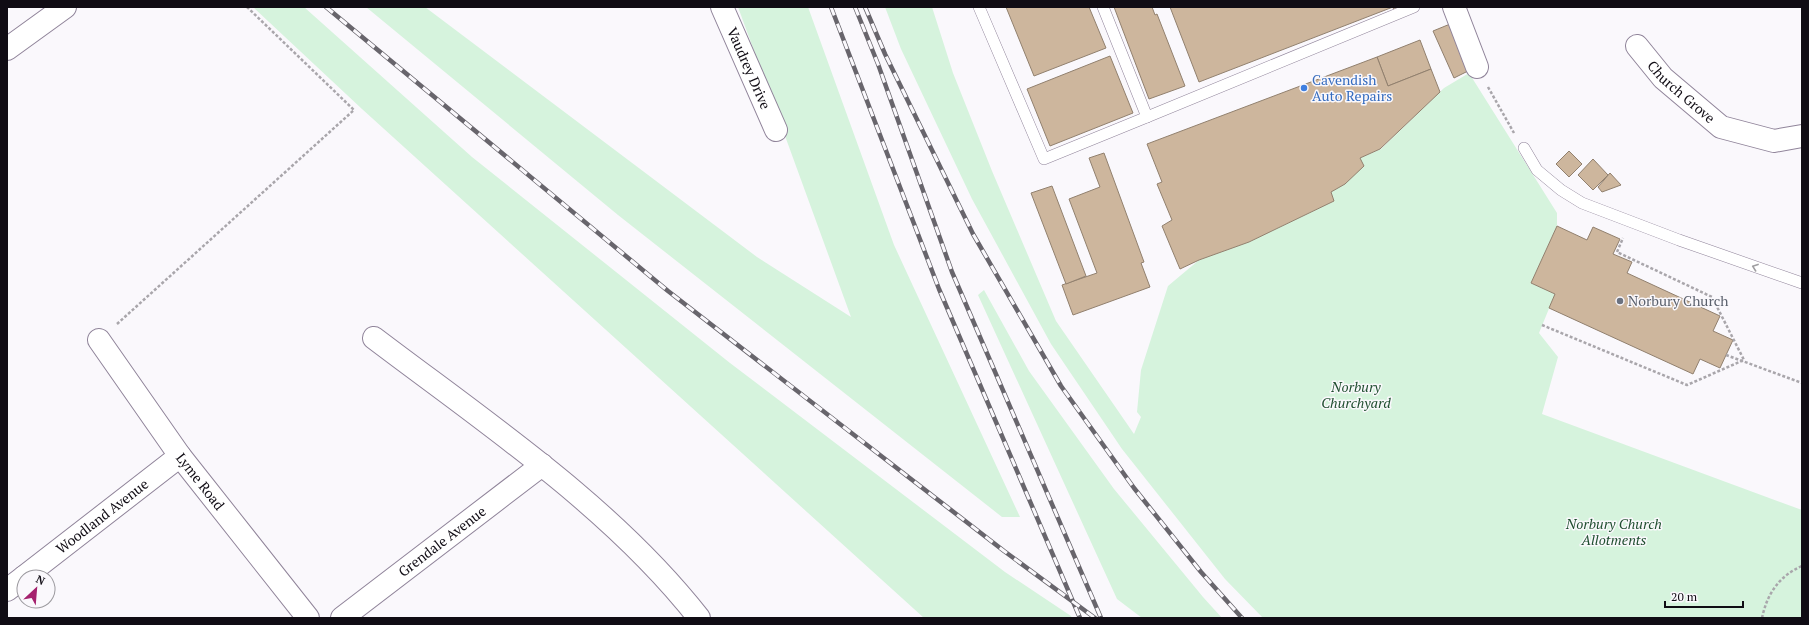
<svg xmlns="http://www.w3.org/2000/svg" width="1809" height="625" font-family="'PT Serif',serif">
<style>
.green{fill:#d6f3dd}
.building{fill:#cdb69d;stroke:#91806e}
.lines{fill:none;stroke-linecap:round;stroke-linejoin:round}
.service-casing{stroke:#90849a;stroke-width:12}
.minor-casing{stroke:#90849a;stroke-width:24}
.tertiary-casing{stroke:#90849a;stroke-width:24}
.path{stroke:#a9a6ab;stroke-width:2.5;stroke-dasharray:3 2;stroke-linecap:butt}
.service{stroke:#fff;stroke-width:11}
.minor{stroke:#fff;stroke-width:22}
.tertiary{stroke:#fff;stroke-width:22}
.rail-casing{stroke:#68656c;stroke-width:4.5}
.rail{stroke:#faf8fc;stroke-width:3;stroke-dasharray:9;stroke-linecap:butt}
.oneway{stroke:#9f9ea1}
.shop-dot{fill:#3f7fe0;stroke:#faf8fc;stroke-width:1.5}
.worship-dot{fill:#6b7280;stroke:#faf8fc;stroke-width:1.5}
.labels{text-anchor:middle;stroke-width:3;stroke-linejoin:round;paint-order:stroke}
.street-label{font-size:14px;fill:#100c14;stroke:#faf8fc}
.shop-label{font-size:14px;fill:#366cbe;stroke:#faf8fc;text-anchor:start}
.worship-label{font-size:14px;fill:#5b616d;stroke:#faf8fc;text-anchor:start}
.park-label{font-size:14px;font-style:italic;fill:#1f4e2f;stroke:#faf8fc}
</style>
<rect width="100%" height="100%" fill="#faf8fc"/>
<g class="green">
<polygon points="253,7 304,7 472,157 730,363 1005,572 1071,616 1072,618 924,618 362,109"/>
<polygon points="366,7 425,7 757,257 851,317 738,7 808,7 894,245 1020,517 1002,517 618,215"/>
<polygon points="885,7 932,7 953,73 992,171 1056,321 1134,434 1141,417 1137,412 1141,370 1168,286 1199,260 1249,242 1334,201 1331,192 1345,184 1363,166 1360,158 1381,149 1444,88 1469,73 1557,213 1557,226 1531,283 1555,294 1539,333 1558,357 1542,414 1802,510 1802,618 1263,618 1225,579 1122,449 1051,344 972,199 901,49"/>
<polygon points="984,290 1029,371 1114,489 1203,597 1222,618 1142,618 1117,599 978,295"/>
</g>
<g class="building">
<polygon points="1006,7 1089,7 1106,48 1034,76"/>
<polygon points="1114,7 1152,7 1155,15 1157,14 1185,86 1149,99"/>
<polygon points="1170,7 1406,7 1394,11 1393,7 1199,82"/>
<polygon points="1455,22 1470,70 1454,78 1433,31"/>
<polygon points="1420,40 1431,69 1388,86 1377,57"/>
<polygon points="1110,56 1133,113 1050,146 1027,89"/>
<polygon points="1377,57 1388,86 1431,69 1440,92 1380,149 1360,158 1364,166 1345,184 1331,192 1334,201 1249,242 1199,260 1180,269 1162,226 1172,220 1157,184 1162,182 1147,144"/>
<polygon points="1569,151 1582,164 1569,177 1556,164"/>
<polygon points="1104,153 1144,262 1141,263 1150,287 1073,315 1062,285 1097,273 1069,199 1100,187 1089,158"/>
<polygon points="1593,159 1608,175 1593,190 1578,175"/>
<polygon points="1610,173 1621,185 1602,192 1598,187"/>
<polygon points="1052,186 1086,276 1066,284 1031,193"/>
<polygon points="1557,226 1587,240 1593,227 1620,239 1613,254 1632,262 1627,273 1720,316 1713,331 1733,340 1720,368 1700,359 1693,374 1549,308 1555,294 1531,283"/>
</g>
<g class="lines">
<g class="service-casing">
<g id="service">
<polyline points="979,7 1044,159 1147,117"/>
<polyline points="1103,7 1147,117 1414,7"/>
<polyline points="1524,148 1537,170 1561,190 1582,203 1679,240 1802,283"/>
</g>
</g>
<g class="minor-casing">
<g id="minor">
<path id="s1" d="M722,7L776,130"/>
<polyline points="1454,7 1477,67"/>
<path id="s2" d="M1637,46L1663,78L1721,127L1774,141L1802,136"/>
<path d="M374,338C486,423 612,507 699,618"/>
<path id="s3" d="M99,340L180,456L308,618"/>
<path id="s4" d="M24,577L180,456"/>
<polyline points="7,590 24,577"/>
<path id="s5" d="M342,618L542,465"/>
</g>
</g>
<g class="tertiary-casing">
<polyline id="tertiary" points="7,49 65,7"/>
</g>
<g class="path">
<polyline points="1488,87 1514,133"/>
<polyline points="117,324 354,110 247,7"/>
<polyline points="1542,325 1687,385 1744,360 1712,297 1617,252 1623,238"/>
<polyline points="1726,355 1802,383"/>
<path d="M1762,618C1767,594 1779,576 1802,566"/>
</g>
<use href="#service" class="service"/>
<use href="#minor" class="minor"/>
<use href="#tertiary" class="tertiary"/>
<g class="rail-casing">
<g id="rail">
<polyline points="326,7 668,291 1004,551 1095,618"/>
<polyline points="831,7 939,289 1080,618"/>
<polyline points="855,7 878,64 952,272 1101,618"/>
<polyline points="865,7 885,54 973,234 1061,386 1134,488 1201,572 1242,618"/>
</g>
</g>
<use href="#rail" class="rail"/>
</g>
<defs><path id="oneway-chevron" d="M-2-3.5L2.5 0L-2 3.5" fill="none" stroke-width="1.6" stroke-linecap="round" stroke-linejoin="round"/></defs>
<use class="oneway" href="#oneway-chevron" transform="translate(1755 267) rotate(-160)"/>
<circle class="shop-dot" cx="1304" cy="88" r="4"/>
<circle class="worship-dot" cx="1620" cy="301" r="4"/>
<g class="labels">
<g class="street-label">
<text dy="5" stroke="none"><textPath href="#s1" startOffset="67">Vaudrey Drive</textPath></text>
<text dy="5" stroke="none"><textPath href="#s2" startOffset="64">Church Grove</textPath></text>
<text dy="5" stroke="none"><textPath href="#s3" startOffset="174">Lyme Road</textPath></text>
<text dy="5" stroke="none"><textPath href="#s4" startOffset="99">Woodland Avenue</textPath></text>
<text dy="5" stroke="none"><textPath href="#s5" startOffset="126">Grendale Avenue</textPath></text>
</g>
<g class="shop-label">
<text x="1312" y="85">Cavendish<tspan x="1312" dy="16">Auto Repairs</tspan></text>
</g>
<g class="worship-label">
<text x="1628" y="306">Norbury Church</text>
</g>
<g class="park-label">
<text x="1356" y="392">Norbury<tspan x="1356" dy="16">Churchyard</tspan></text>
<text x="1614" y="529">Norbury Church<tspan x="1614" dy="16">Allotments</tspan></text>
</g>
</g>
<rect width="1809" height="625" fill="none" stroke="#100c14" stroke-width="16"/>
<g transform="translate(36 589) rotate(26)"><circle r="19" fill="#faf8fc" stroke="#9c9a9f"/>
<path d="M0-3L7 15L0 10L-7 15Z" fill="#a5216e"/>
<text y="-6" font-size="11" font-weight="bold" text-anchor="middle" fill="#100c14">N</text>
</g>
<path d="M1665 601v6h78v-6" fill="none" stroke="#100c14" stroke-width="2"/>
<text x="1671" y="601" font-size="12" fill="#100c14" stroke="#faf8fc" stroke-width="3" paint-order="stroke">20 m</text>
</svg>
